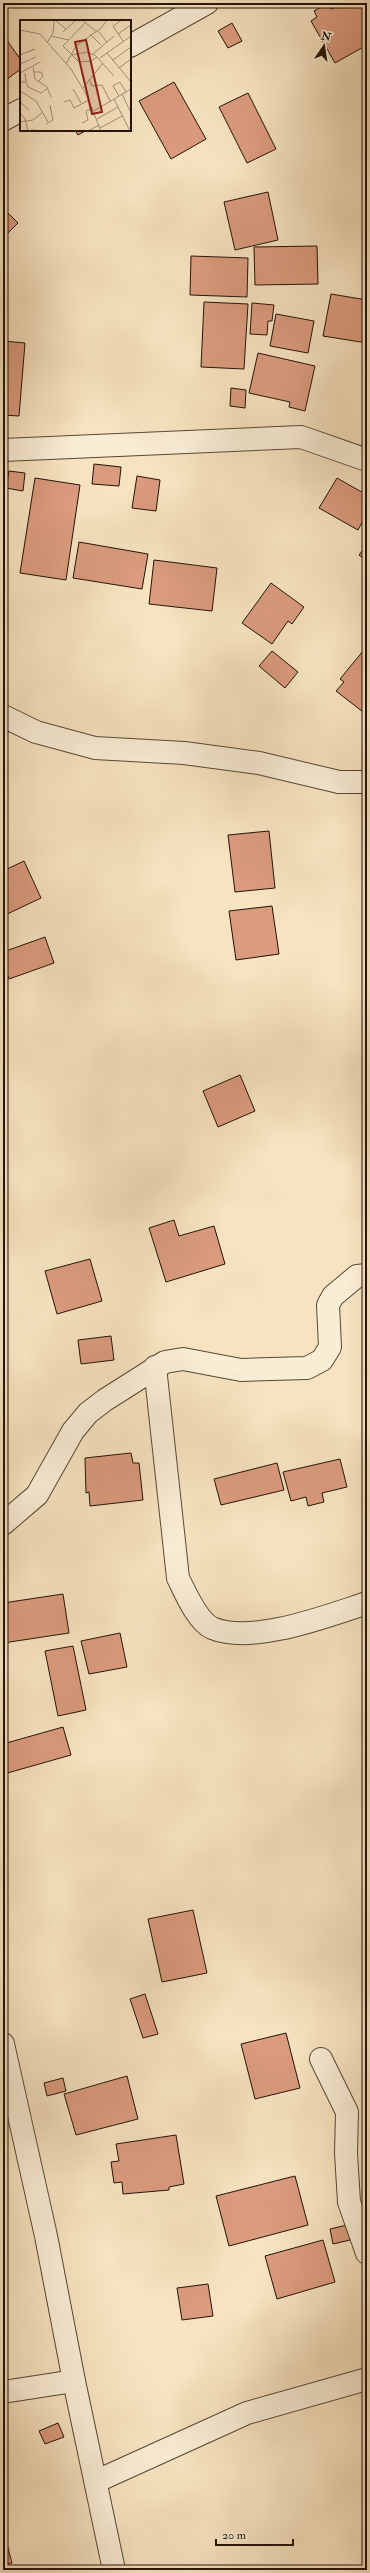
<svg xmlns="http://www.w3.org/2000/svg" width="370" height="2573" font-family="'IM FELL Double Pica',serif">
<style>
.building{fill:#db9b7e;stroke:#221306}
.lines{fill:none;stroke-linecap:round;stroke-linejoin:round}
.minor-casing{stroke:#574734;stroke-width:24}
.minor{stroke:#faedd6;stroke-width:22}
.inset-road{fill:none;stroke:#a29076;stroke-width:1}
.view{fill:#8f2418;fill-opacity:0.15;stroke:#8f2418;stroke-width:2}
.inset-edge{fill:none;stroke:#221306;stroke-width:2}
</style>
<rect width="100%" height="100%" fill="#f7e3c0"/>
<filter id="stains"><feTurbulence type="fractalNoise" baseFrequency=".005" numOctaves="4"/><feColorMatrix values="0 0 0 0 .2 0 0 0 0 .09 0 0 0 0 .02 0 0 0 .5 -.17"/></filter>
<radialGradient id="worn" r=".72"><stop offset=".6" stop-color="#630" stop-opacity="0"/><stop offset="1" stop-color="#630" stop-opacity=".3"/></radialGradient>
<g class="building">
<polygon points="328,3 331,9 343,3 367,3 367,45 335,63 311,21 317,17 314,11"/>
<polygon points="232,23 242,41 228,48 218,31"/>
<polygon points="3,35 21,60 21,69 3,82"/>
<polygon points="174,82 206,139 171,159 139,101"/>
<polygon points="248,93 276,149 247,163 219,107"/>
<polygon points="75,130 87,130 78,135"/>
<polygon points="268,192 278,240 235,250 224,202"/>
<polygon points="3,208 18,223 3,238"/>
<polygon points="317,246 318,284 255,285 254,247"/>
<polygon points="191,256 248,258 247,297 190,295"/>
<polygon points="331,294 367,300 367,343 323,336"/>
<polygon points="204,302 248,304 244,369 201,367"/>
<polygon points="252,303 274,305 272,321 268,321 267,335 250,334"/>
<polygon points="276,314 314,321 308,353 270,346"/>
<polygon points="3,341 25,343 19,416 3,415"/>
<polygon points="258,353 315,366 305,411 289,407 290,402 249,393"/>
<polygon points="231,388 246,390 245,408 230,406"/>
<polygon points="94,464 121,467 119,486 92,484"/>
<polygon points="9,471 25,473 23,491 6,488"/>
<polygon points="137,476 160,480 156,511 132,508"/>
<polygon points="35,478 80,485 66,580 20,573"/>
<polygon points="337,478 367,495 367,513 358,530 319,508"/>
<polygon points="79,542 148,554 142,589 73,578"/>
<polygon points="367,545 367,561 359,555"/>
<polygon points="154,560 217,568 212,611 149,604"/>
<polygon points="271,583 304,607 292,624 288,621 272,644 242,623"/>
<polygon points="272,651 298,672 285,688 259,666"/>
<polygon points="363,651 367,654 367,715 336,691 344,682 340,679"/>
<polygon points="269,831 275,888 235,892 228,835"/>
<polygon points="24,861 41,898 3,916 3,871"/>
<polygon points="272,906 279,954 236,960 229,911"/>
<polygon points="45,937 54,963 9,979 3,963 3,952"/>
<polygon points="240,1075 255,1111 218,1127 203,1091"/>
<polygon points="174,1220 179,1236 214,1226 225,1264 166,1282 149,1228"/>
<polygon points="90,1259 102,1301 57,1314 45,1271"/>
<polygon points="111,1336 114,1360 81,1364 78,1340"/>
<polygon points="131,1453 133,1463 139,1463 143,1500 90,1506 89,1492 86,1493 85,1458"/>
<polygon points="340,1459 347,1487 322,1493 324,1502 308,1506 306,1497 291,1501 283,1472"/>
<polygon points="277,1463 284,1490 221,1505 214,1479"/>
<polygon points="63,1594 69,1633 3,1643 3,1603"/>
<polygon points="120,1633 127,1667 89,1674 81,1641"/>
<polygon points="73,1646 86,1710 58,1716 45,1651"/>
<polygon points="63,1727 71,1755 4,1774 3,1744"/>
<polygon points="193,1910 207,1973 162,1982 148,1919"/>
<polygon points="145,1994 158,2034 143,2038 130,1999"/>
<polygon points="286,2033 300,2088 255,2099 241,2044"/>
<polygon points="127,2076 138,2119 76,2135 64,2094"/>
<polygon points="63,2078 66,2091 47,2096 44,2083"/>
<polygon points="176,2135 184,2184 169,2187 169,2190 123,2194 122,2182 114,2183 111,2162 119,2161 116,2144"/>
<polygon points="295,2176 308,2225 229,2246 216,2196"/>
<polygon points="347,2225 350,2240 333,2244 330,2229"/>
<polygon points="323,2240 335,2282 277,2299 265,2256"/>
<polygon points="208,2284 213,2316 182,2320 177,2288"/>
<polygon points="58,2423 64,2437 45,2444 39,2431"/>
<polygon points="3,2529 12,2563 3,2565"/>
</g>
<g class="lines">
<g class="minor-casing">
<g id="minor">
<polyline points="130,46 207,3"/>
<polyline points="3,120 21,110"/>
<polyline points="3,450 301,437 367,460"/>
<polyline points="3,716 36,732 95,748 184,753 259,763 339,782 367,782"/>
<path d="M155,1367L178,1578C185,1592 197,1621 212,1628C252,1645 327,1616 367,1603"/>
<polyline points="3,1524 37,1495 73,1431 88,1413 105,1400 165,1362 183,1359 241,1370 307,1368 322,1360 330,1347 328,1305 333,1296 357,1276 367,1275"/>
<polyline points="3,2044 46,2236 74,2381 114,2570"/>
<polyline points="321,2059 347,2112 346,2153 349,2202 367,2253"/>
<polyline points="3,2392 74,2381"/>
<polyline points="97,2481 247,2413 367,2379"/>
</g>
</g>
<use href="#minor" class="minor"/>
</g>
<g transform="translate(20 20)">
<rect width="111" height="111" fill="#f7e3c0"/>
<path class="inset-road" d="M35,0L46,9M62,0L77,12M102,0L93,6L103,21M65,3L43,26L59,42L71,41L77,37M0,10L20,14L51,49L66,74L81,111M78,11L87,22M43,12L56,0M70,14L81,25M98,14L111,5M31,16L49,20M27,23L33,13L34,0M87,33L111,62M73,34L94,16M0,35L15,29M52,35L67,32L76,36L94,56M80,38L111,16M93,40L111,27M0,44L16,37M46,44L56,26L81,8L87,0M13,47L15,59L27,67L31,77M99,48L111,39M14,52H21L23,56L18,62M0,53L20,42M69,59L72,66L82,65L90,81M0,62H6L5,53M6,62L8,67L21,73L28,68M63,68L83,43M53,69L61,83M0,71L16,81L28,102M102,74L111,93M99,76L93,66L100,62L106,72M94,79L110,111M0,82L9,90M44,82L50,80L54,88L69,80M74,91L111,69M0,93L5,99L8,111M77,99L98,87M0,102L13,100L23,92M62,103L68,100L66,91L73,88M26,104L33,100L30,85M80,108L102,96M3,111L16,110M68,111L79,105"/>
<path class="view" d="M66,20L82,92L72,94L55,22Z"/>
<rect width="111" height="111" class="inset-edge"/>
</g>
<rect width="370" height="2573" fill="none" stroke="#f7e3c0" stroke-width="16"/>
<rect x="4" y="4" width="362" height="2565" fill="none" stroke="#221306" stroke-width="2"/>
<rect x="8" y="8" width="354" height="2557" fill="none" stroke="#221306"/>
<g transform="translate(324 46) rotate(13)" stroke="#faedd6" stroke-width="3" paint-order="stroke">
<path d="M0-3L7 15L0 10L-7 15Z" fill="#221306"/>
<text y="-6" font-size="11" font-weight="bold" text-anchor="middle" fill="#221306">N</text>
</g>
<path d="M216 2539v6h77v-6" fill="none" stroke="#221306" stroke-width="2"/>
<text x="222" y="2539" font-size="12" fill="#221306" stroke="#faedd6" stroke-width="3" paint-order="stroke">20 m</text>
<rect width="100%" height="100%" filter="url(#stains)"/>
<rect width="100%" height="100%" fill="url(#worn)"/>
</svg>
